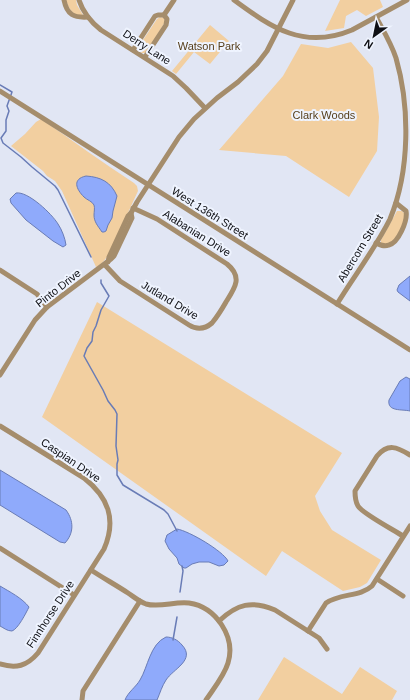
<svg xmlns="http://www.w3.org/2000/svg" width="410" height="700" font-family="Helvetica,sans-serif">
<style>
.green{fill:#f2cfa0}
.water{fill:#8faafb;stroke:#697cb6}
.lines{fill:none;stroke-linecap:round;stroke-linejoin:round}
.stream{stroke:#697cb6;stroke-width:1.5}
.minor{stroke:#a58d6c;stroke-width:5}
.labels{text-anchor:middle;stroke-width:4;stroke-linejoin:round;paint-order:stroke}
.park-label{font-size:11px;fill:#563e1a;stroke:#eff4ff}
.street-label{font-size:11px;fill:#0f1015;stroke:#eff4ff}
</style>
<rect width="100%" height="100%" fill="#e1e6f4"/>
<g class="green">
<path d="M66,0H76L77,5L83,15C72,17 69,8 66,0Z"/>
<polygon points="340,0 380,0 383,7 366,16 357,10 346,16 344,28 325,31"/>
<polygon points="160,17 164,18 165,22 146,53 142,53 139,51 139,46 157,19"/>
<polygon points="210,25 229,41 210,64 194,52 176,74 172,71"/>
<polygon points="351,42 373,68 379,117 377,151 349,197 286,156 219,150 283,76 301,44 328,48"/>
<path d="M41,119C72,140 103,163 134,183L137,186L138,191L110,252C106,258 103,264 96,267L62,191L55,181L47,176L43,171L11,146L25,134L36,122Z"/>
<polygon points="397,211 402,211 405,214 404,223 394,241 385,245 381,243 381,240"/>
<polygon points="97,302 342,453 315,496 320,511 332,530 381,560 367,583 360,587 343,591 282,551 266,576 42,417"/>
<polygon points="284,657 342,694 360,667 397,691 392,700 258,700"/>
</g>
<g class="water">
<path d="M86,176C101,177 111,182 117,196L113,211L112,218L108,225L106,231L104,232H102C98,226 94,222 94,215C94,212 95,208 94,205C92,201 87,200 84,197C76,189 72,179 86,176Z"/>
<path d="M16,193C28,191 52,214 58,224C62,230 65,238 66,245L63,247L53,241L26,220L11,203L10,199Z"/>
<polygon points="410,276 410,301 398,292 397,290 399,285"/>
<path d="M406,377L410,379V411C402,409 387,412 389,400L400,381Z"/>
<path d="M0,470L66,510C74,521 74,533 65,543L60,542L0,505Z"/>
<path d="M177,529C189,531 223,551 228,561L224,565L219,566L209,562H199L192,564L186,568H184L179,564L177,558L169,549L165,541L167,535Z"/>
<path d="M0,586C10,592 22,598 29,607C26,613 18,629 12,631C7,631 4,628 0,626Z"/>
<path d="M166,637C172,637 178,640 182,645C196,660 173,669 166,680C162,686 160,693 157,700H125C128,692 136,687 140,680C148,667 150,644 166,637Z"/>
</g>
<g class="lines">
<g class="stream">
<polyline points="0,85 12,92 7,106 9,111 6,120 6,131 1,138 3,143 21,157 32,167 55,186 58,190 91,257"/>
<polyline points="101,280 101,283 109,296 101,310 96,326 93,332 92,341 87,348 84,356 103,390 108,401 115,410 117,414 116,446 118,460 117,464 117,475 123,485 164,510 168,514 177,531"/>
<polyline points="180,592 183,571 182,566"/>
<polyline points="173,640 177,617"/>
</g>
<g class="minor">
<path d="M64,0C67,15 74,18 88,17"/>
<path d="M79,0C83,13 91,22 101,30L173,76L186,88L205,108"/>
<path d="M234,0C272,28 304,50 352,30L407,0"/>
<polyline points="164,15 174,0"/>
<polyline points="133,50 155,16 158,15 164,15"/>
<polyline points="145,57 166,25 167,19 164,15"/>
<polyline points="0,91 410,350"/>
<path d="M376,243C380,245 384,247 389,245C398,243 408,221 406,211L396,203"/>
<polyline points="108,262 109,257 128,216 131,213 137,202 179,137 194,119 217,98 238,82 257,64 267,51 293,0"/>
<path d="M105,265L120,281L189,325C197,330 205,329 212,323C217,317 222,309 226,302C235,288 243,277 227,264L157,219L133,208"/>
<polyline points="0,270 37,294 47,307"/>
<path d="M337,304C354,276 375,249 390,219C410,171 410,107 396,58C391,43 383,30 376,17"/>
<polyline points="0,375 35,320 47,307 111,259 114,256 132,218 131,213"/>
<path d="M0,426L84,478C108,497 117,519 104,549L38,653C27,666 16,669 0,664"/>
<path d="M403,536C394,530 363,514 358,506C355,501 355,496 355,491L377,456C388,443 397,447 410,455"/>
<polyline points="0,548 74,595"/>
<path d="M91,570C103,578 116,585 128,593C134,597 140,602 146,604C160,608 175,601 189,603C216,607 236,637 228,663C224,676 214,688 206,700"/>
<polyline points="377,579 403,596"/>
<path d="M219,621C237,604 252,600 275,610L319,638L327,649"/>
<path d="M308,631L326,603C340,593 360,597 372,586L410,526"/>
<polyline points="82,700 83,691 140,601"/>
</g>
</g>
<g class="labels">
<g class="park-label">
<text x="209" y="50">Watson Park</text>
<text x="324" y="119">Clark Woods</text>
</g>
<g class="street-label">
<text transform="translate(147 47) rotate(33)" y="4">Derry Lane</text>
<text transform="translate(210 213) rotate(32)" y="4">West 136th Street</text>
<text transform="translate(197 233) rotate(32)" y="4">Alabanian Drive</text>
<text transform="translate(360 248) rotate(-59)" y="4">Abercorn Street</text>
<text transform="translate(58 288) rotate(-38)" y="4">Pinto Drive</text>
<text transform="translate(170 300) rotate(31)" y="4">Jutland Drive</text>
<text transform="translate(71 460) rotate(34)" y="4">Caspian Drive</text>
<text transform="translate(50 614) rotate(-57)" y="4">Finnhorse Drive</text>
</g>
</g>
<g transform="translate(374 36) rotate(213)" stroke="#eff4ff" stroke-width="3" paint-order="stroke">
<path d="M0-3L7 15L0 10L-7 15Z" fill="#0f1015"/>
<text y="-6" font-size="11" font-weight="bold" text-anchor="middle" fill="#0f1015">N</text>
</g>
</svg>
